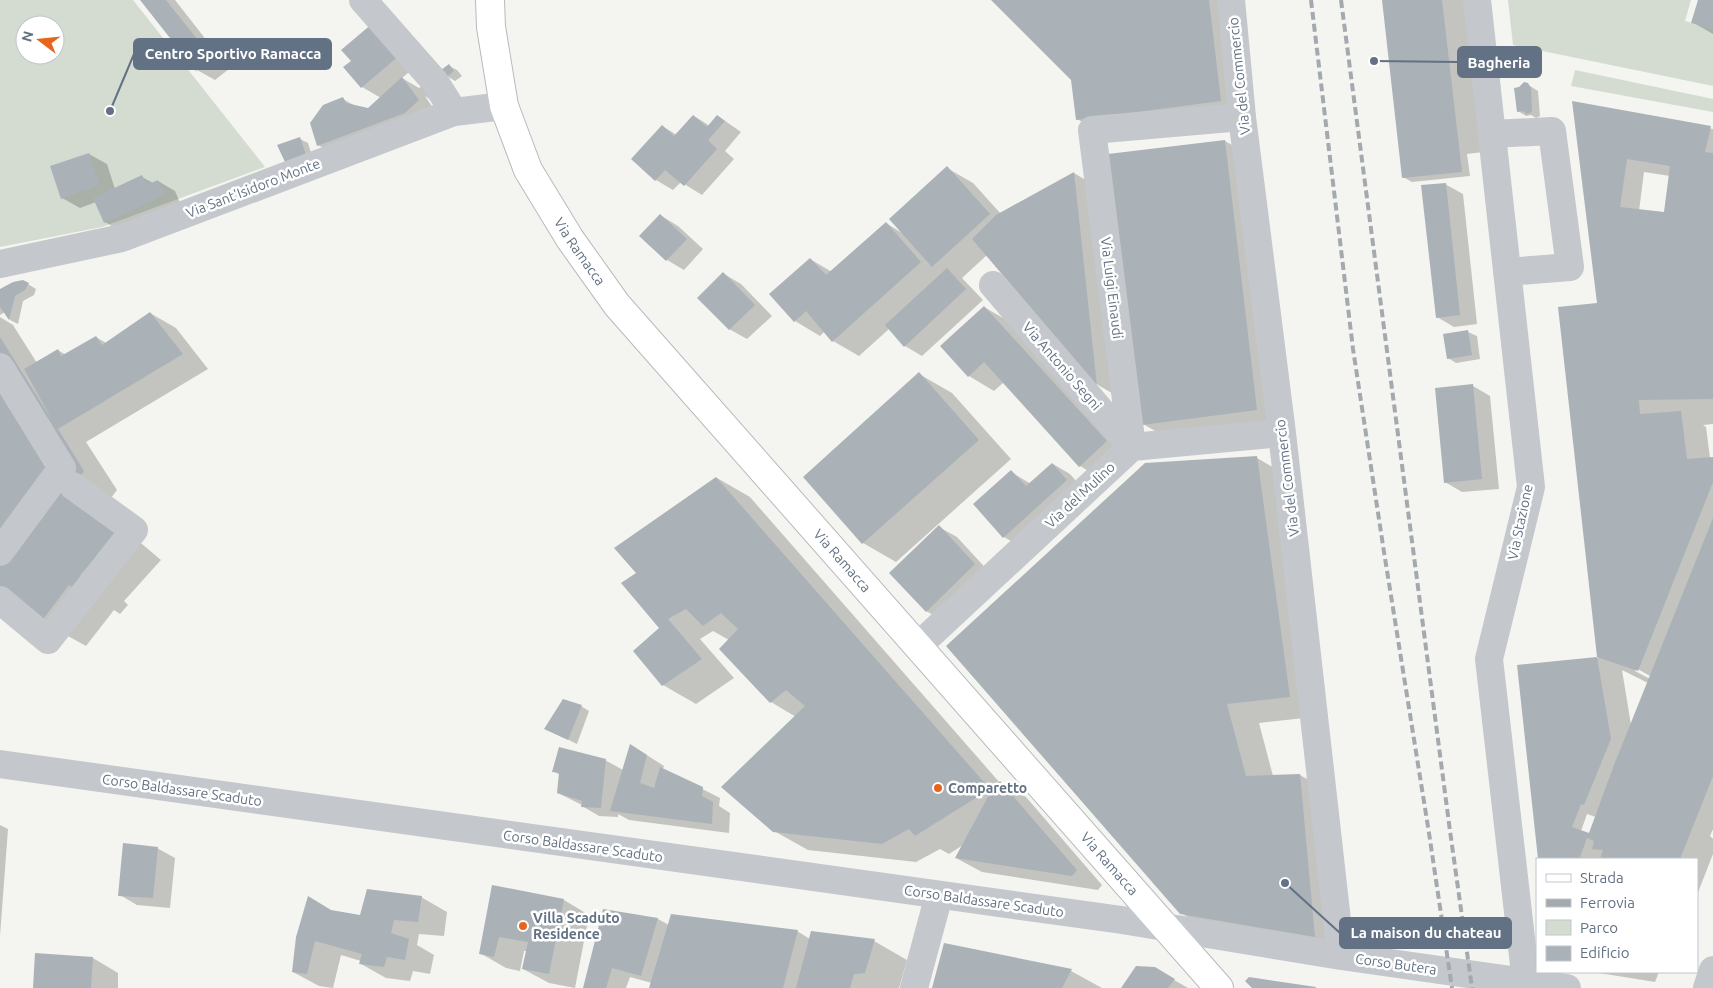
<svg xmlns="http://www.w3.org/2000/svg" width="1713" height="988" font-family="Ubuntu,sans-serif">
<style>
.green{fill:#d4dcd1;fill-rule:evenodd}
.shadow{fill:#0003;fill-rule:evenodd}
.building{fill:#aab1b7;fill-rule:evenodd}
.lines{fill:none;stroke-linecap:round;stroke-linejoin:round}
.major-casing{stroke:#b7babe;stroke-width:30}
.minor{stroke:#c4c7cb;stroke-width:28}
.major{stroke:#fff;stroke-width:28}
.rail{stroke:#a4a9af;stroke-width:4;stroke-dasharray:8 4;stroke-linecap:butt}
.poi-dot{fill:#e8641d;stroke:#fff;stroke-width:2}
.labels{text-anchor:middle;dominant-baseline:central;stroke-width:5;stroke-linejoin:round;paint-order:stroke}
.street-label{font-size:14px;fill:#627183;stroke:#fff}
.poi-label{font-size:14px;font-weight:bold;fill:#627183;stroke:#fff;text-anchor:start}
.leader{fill:none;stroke:#627183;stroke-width:2}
.callout-dot{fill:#627183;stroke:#fff;stroke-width:2}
.callout{fill:#627183;stroke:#627183;stroke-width:2}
.callout-label{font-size:15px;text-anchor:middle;font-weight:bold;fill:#fff}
</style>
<rect width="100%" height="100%" fill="#f4f5f0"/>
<path class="green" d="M0,0H133L265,167L102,227L0,247ZM25,25H55V55H25Z
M1508,0H1691L1685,21L1713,29V86L1513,45Z
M1575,70L1713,99V112L1571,86Z"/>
<path class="shadow" d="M142,0H175L229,69L215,80L197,70Z
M993,0H1239L1254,120L1110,138L1077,119L1072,79Z
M1383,0H1466L1483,152L1467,154L1470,176L1412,182L1403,177Z
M1699,0H1713V34L1692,22Z
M373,25L416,66L402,78L419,88L424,84L431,100L425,96L435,111L336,155L318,145L343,99L357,107L368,109L381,98L362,87L352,61Z
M449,66L457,70L462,76L455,81L447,76Z
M1530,86L1538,91L1540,116L1536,118L1531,115L1526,116L1518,111Z
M1574,103L1713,129V424L1703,425L1706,427L1710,458H1713V829L1710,836L1713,839V854L1697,895V859H1539L1518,666L1598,658L1560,308L1601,304ZM1644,172L1670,176L1665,214L1639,211ZM1636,668L1650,676V679L1635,671ZM1622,670L1648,683L1631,725ZM1587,814L1596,817L1589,834L1581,831Z
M694,116L710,126L718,116L741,132L725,151L734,159L702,195L681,182L673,190L656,180L662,126L677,135Z
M300,139L308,143L313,159L294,166Z
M1225,141L1258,160L1289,428L1176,443L1143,424Z
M89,154L107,164L115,189L142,177L153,183L158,181L175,191L181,205L122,232L105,222L96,202L80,208L62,198Z
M947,168L973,183L1001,214L1074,173L1099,188L1122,399L1098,385L987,255L962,278L983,300L922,356L905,346L889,329L859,356L833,341L825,331L820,336L795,321L810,259L832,272L886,223L902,233Z
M1445,184L1463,194L1477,324L1454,327L1437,317Z
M660,215L678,226L703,249L684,270L667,260Z
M724,274L741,284L772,316L747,339L729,329Z
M23,281L36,289L34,295L23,301L18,324L10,320L5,312L0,315V291Z
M984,307L1010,322L1132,457L1106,481L1080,466L1004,382L994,391L969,376Z
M150,313L176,328L208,369L86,442L117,490L101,511L123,528L161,560L124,601L128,605L120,614L114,610L86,646L41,621L0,585V317L13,325L37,363L58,350L66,355L96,337L106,343Z
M1468,332L1477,336L1480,359L1456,363L1448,358Z
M919,374L952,393L1011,459L896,562L863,543L805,477Z
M1473,386L1490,396L1499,489L1462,492L1445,482Z
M1257,458L1290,477L1322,716L1259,723L1273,776L1300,775L1333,794L1348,955L1214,933L1181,913Z
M1053,464L1070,474L1084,490L1021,547L1004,537L1011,472L1031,484Z
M717,478L750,497L1000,783L1026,797L1102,885L1098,890L982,872L956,858L963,845L949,854L940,849L916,862L808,850L774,831L796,717L771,702L729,640L713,631L700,639L734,678L696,704L663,685L660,628L638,573Z
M939,527L957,537L992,575L944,621L926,611Z
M581,706L589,711L577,744L554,733Z
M631,745L664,766L663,769L720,798L719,806L730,813L729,833L629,820L618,814V817L599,816L582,806V805L558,793L560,775L554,771L605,760L623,770Z
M0,825L8,829L0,936Z
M157,848L175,858L170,908L137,905L120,895Z
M493,886L564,900L589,915L575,988L549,983L523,969L527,951H524L520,971L506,968L480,953Z
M421,897L447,912L444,936L419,934L417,945L434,955L430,974L413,971L410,981L386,978L361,964V961L341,955L333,988L319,986L293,972L334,912L361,916Z
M604,910L658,919L669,925L797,931L810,939L874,941L907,960L899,988H650L652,983L630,977L626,988H584Z
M945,944L1071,971L1102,988H933Z
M93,958L118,973V988H34Z
M1155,969L1188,988H1123Z
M1593,972H1659L1655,982Z"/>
<path class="building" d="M140,0H166L212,58L196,71Z
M991,0H1209L1221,101L1076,120L1071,80Z
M1382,0H1442L1462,172L1402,178Z
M1698,0H1713V29L1691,23Z
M373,23L400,55L361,88L343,67L351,61L341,50Z
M449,64L454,71L446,77L441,70Z
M402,77L419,100L405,113L317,146L310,123L323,105L343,97L346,103L368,108Z
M1524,82L1528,83L1531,88L1532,112L1527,114L1523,111L1517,112L1514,88L1519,87Z
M1572,101L1711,126L1705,152L1713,153V399L1639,400L1640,414L1681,411L1687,459L1713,457V482L1638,671L1597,657L1611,739L1584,805L1581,804L1572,827L1589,833L1614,765L1713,518V776L1680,859H1600L1603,850L1592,849L1594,841L1587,838L1580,857L1585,859H1538L1517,665L1597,657L1558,307L1597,303ZM1627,159L1670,166L1664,212L1620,207Z
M693,115L707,127L717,115L725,121L708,140L717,149L684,186L665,170L655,181L631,159L662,125L674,136Z
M300,137L306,155L285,162L277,145Z
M1225,140L1257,410L1142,425L1108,154Z
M89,153L100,185L61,199L50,166Z
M947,166L990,214L932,267L889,219Z
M1074,172L1097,386L972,239L996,215Z
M142,175L147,185L158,180L165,195L104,223L93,198Z
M1446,183L1460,315L1436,318L1421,185Z
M660,214L687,239L666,261L639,236Z
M886,222L921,262L832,342L806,311L794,322L769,294L810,258L826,275Z
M947,268L966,289L904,347L885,325Z
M723,272L755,305L729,330L697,298Z
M23,280L29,283L25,290L15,296L9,320L0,307V289L13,282Z
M984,306L1107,441L1079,467L984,362L968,377L940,346Z
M150,312L183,354L58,429L84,471L68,492L118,534L80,575L84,579L75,590L69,585L41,622L0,586V337L52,420L24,369L58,349L61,356L96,336L102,345Z
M1468,330L1472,355L1447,359L1443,334Z
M919,372L979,440L862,544L803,477Z
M1473,384L1482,479L1444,483L1435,388Z
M1257,456L1290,697L1227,704L1246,776L1300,774L1315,937L1180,914L946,646L1145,463Z
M1052,463L1067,480L1003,538L973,504L1011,470L1026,486Z
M716,477L990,789L915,836L909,829L882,844L773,832L721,787L805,706L786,690L770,703L719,649L738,629L721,613L703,626L686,609L668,619L702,659L662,686L633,651L659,628L621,583L636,573L614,548Z
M939,525L975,564L926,612L889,573Z
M563,699L582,705L568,740L544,729Z
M630,744L647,755L640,783L654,788L660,767L703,787L702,796L713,802L712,824L610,811Z
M559,747L606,759L601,808L581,807L582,801L557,793L559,773L552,772Z
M1000,781L1077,870L1072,876L955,858L990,793Z
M123,843L158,847L153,898L118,896Z
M492,885L564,899L549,974L522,969L528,942L499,937L494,957L479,954Z
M367,889L422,896L418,922L394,920L391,933L409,939L405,960L387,957L384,967L359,964L362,954L315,941L307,974L292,972L296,937L308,896L331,910L360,915Z
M603,909L658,918L641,976L612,968L606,988H583Z
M671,914L798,930L783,988H649Z
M811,931L875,939L865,973L854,974L850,988H796Z
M944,943L1072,969L1062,988H932Z
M35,953L93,957L91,988H33Z
M1136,966L1155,967L1175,979L1168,988H1121Z
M1249,977L1316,987V988H1252L1245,981Z"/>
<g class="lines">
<g class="major-casing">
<g id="major">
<path id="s1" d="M490,0L491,27L504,106L528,170L570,239L617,305L1219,988"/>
</g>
</g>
<path class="minor" d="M363,0L435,82L454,112
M1231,0L1242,117L1282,433L1341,956
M1477,0L1531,487L1489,659L1526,982
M1492,134L1552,131L1570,267L1507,272
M0,264L122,238L454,112L504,106
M993,285L1132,447
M0,367L62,468L0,552
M1132,447L1092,130L1242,117
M0,600L48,640L134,530L73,486
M919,645L1132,447L1282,433
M0,764L1122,920L1341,956L1567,988
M914,988L939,895
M1707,988L1713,970"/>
<use href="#major" class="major"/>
<path class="rail" d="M1311,0L1353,349L1384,552L1429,833L1452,988
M1341,0L1450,831L1472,988"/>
</g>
<g class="poi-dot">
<circle cx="938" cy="788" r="5"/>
<circle cx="523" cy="926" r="5"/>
</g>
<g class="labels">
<g class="street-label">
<text transform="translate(1239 76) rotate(-96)">Via del Commercio</text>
<text transform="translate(253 188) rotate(-21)">Via Sant'Isidoro Monte</text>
<text stroke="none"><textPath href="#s1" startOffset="272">Via Ramacca</textPath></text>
<text transform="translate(1112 288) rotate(83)">Via Luigi Einaudi</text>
<text transform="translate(1062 366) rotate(49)">Via Antonio Segni</text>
<text transform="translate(1287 478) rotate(-97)">Via del Commercio</text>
<text transform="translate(1080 495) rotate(-43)">Via del Mulino</text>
<text transform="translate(1520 522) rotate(-78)">Via Stazione</text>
<text stroke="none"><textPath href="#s1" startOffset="678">Via Ramacca</textPath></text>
<text transform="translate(182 790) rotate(8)">Corso Baldassare Scaduto</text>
<text transform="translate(583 846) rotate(8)">Corso Baldassare Scaduto</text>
<text stroke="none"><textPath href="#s1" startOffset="1082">Via Ramacca</textPath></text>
<text transform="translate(984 901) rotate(8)">Corso Baldassare Scaduto</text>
<text transform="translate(1396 964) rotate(8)">Corso Butera</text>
</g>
<g class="poi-label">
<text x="948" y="788">Comparetto</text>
<text x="533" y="918">Villa Scaduto<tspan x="533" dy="16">Residence</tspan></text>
</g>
</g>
<path class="leader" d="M110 111L134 54M1374 61L1458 62M1285 883L1340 933"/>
<g class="callout-dot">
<circle cx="110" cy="111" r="5"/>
<circle cx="1374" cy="61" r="5"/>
<circle cx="1285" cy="883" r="5"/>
</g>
<g class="callout">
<rect x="134" y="39" width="197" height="30" rx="5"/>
<rect x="1458" y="47" width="83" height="30" rx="5"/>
<rect x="1340" y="918" width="171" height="30" rx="5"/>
</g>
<g class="callout-label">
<text x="233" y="59">Centro Sportivo Ramacca</text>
<text x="1499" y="68">Bagheria</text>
<text x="1426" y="938">La maison du chateau</text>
</g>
<rect x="1536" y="858" width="162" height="115" fill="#ffffff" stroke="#c0c6cd"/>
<rect x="1546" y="874" width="25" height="8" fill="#ffffff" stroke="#c0c6cd"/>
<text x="1580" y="883" font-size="15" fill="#627183">Strada</text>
<rect x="1546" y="899" width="25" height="8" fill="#a4a9af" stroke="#c0c6cd"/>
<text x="1580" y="908" font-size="15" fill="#627183">Ferrovia</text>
<rect x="1546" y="920" width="25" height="15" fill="#d4dcd1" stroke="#c0c6cd"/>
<text x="1580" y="933" font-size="15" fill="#627183">Parco</text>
<rect x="1546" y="946" width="25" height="15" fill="#aab1b7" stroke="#c0c6cd"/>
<text x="1580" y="958" font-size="15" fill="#627183">Edificio</text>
<g transform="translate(40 40) rotate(286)"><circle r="24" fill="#ffffff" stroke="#c0c6cd"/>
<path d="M0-4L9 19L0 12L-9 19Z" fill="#e8641d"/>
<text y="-8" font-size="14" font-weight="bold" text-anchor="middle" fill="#627183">N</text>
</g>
</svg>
